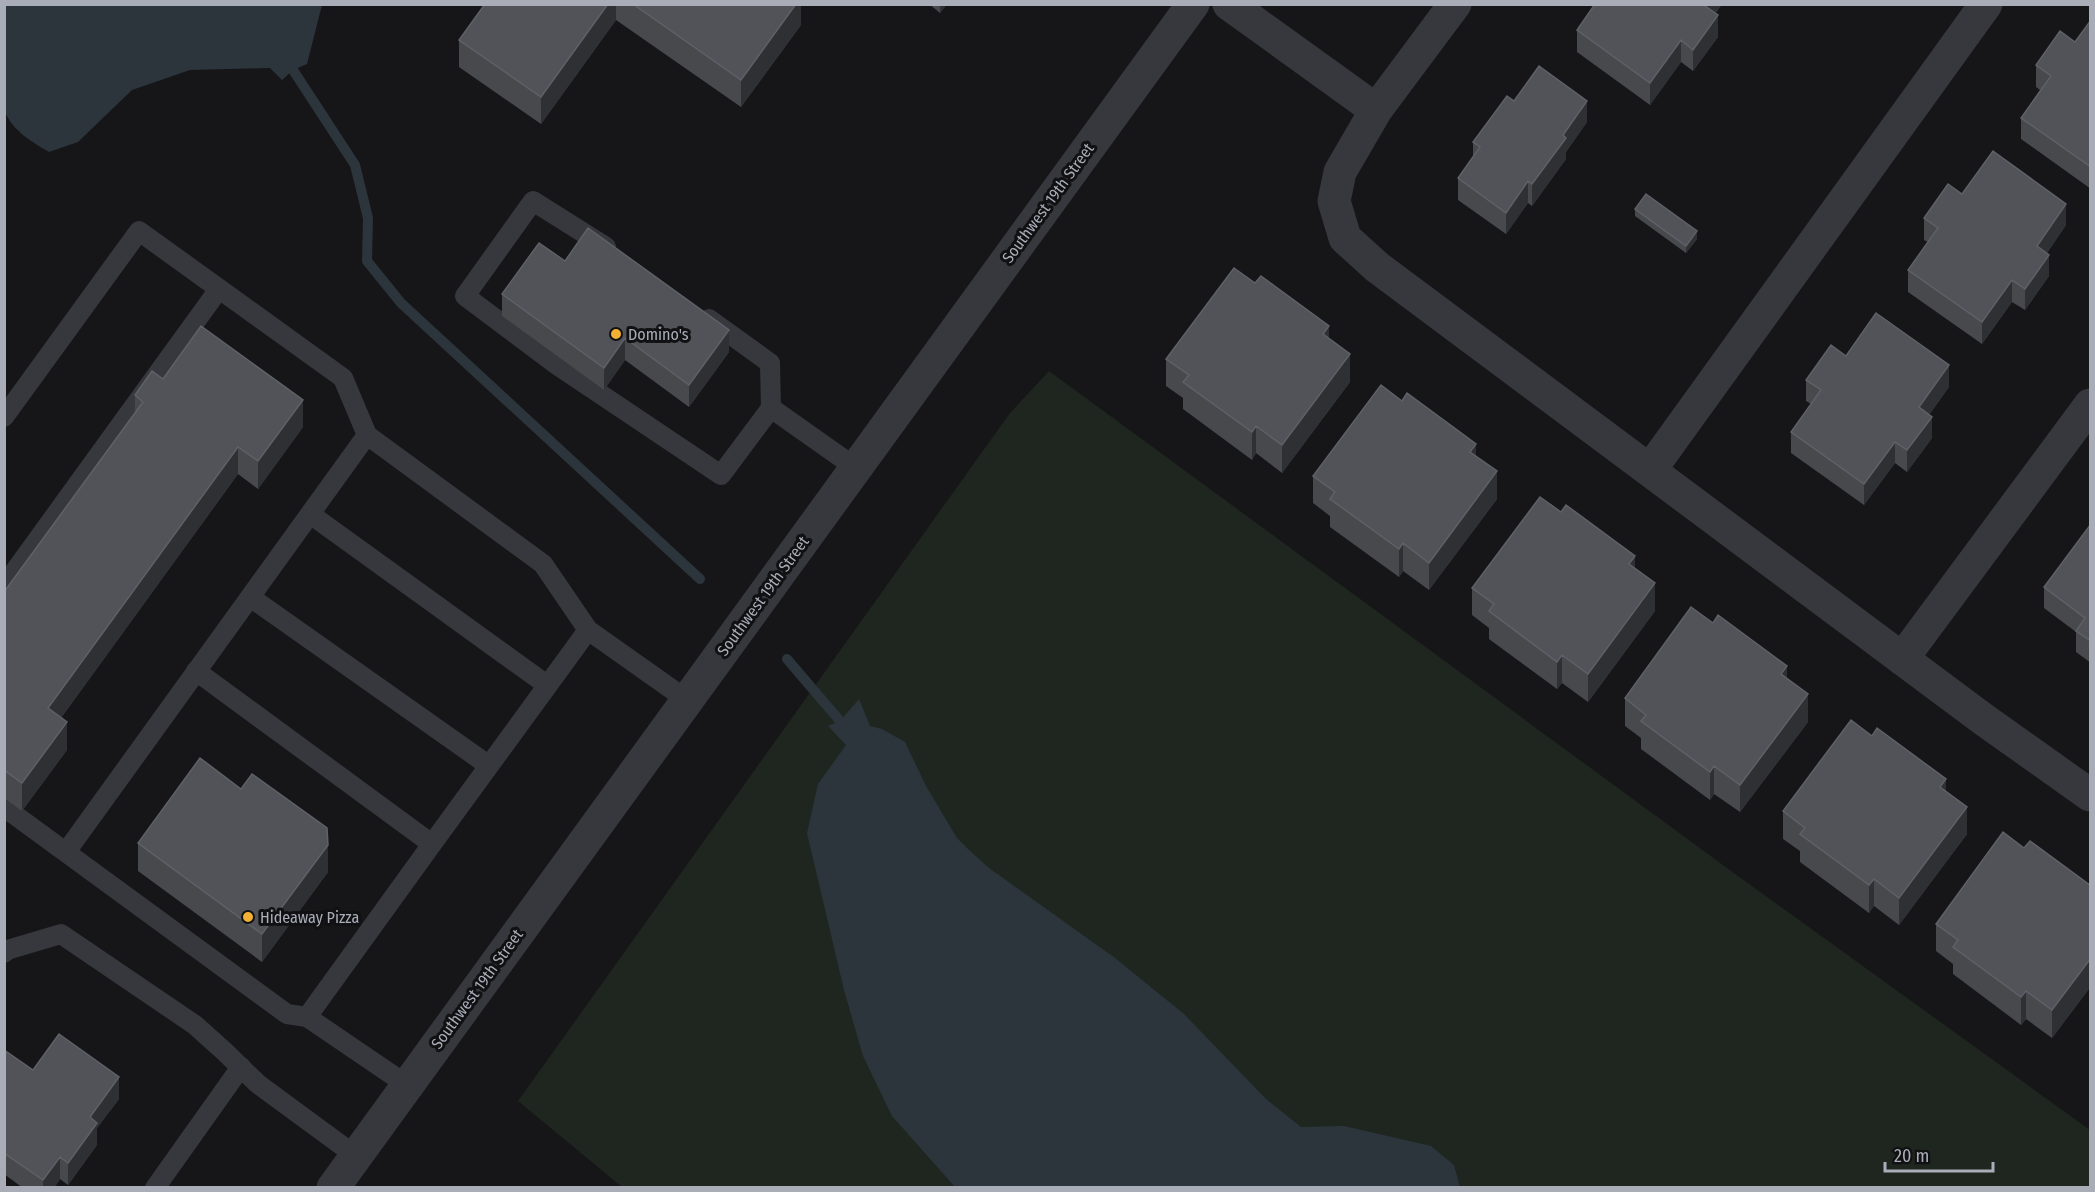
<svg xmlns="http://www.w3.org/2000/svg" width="2095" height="1192" font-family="'Fira Sans Condensed',sans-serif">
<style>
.green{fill:#1e261f}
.water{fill:#2c353c}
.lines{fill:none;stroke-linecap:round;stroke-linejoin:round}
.stream{stroke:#2c353c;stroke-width:10}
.service{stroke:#37383d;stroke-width:20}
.minor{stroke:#37383d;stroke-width:33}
.tertiary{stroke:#37383d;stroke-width:33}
.wall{fill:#47494d}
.shaded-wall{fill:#2f3033}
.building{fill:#525359;stroke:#5f6168;stroke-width:1.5}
.poi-dot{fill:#f2b134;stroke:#111113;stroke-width:2}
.labels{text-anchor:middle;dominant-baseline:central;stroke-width:6;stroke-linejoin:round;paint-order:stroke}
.street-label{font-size:16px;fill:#a8adb8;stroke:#111113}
.poi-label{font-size:16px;fill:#a8adb8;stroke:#111113;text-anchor:start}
</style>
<rect width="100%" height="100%" fill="#161618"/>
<path class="green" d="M1049,371L1738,876L2090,1130V1187H622L518,1101L1010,413Z"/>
<path class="water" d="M4,5L5,4L322,5L307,64L293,70L282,80L270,68L190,70L132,90L78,142L49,152C32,142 13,131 5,112Z
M859,699L870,726L882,729L905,742L926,786L957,838L969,850L989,868L1115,958L1184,1014L1266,1099L1301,1127L1344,1126L1431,1146L1454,1165L1460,1187H955L892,1116L863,1056L844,990L807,833L818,784L846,745L828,726L840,721Z"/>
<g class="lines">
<path class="stream" d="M284,62L293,70L355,165L368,218L367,261L401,303L700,579
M787,659L840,721"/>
<path class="service" d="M606,247L533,201L465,296L557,365L721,475L771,408L856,468
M709,319L770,363L771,408
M4,417L139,231L343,378L367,435L543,564L588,630
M310,514L547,685
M4,586L219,289
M250,597L488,765
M196,671L432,844
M4,807L287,1014L307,1017L407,1085
M66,852L367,435
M4,953L7,950L61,934L195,1025L225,1052L258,1084L356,1156
M307,1017L432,844L588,630L687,700
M155,1188L241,1067"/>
<path class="minor" d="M1229,4L1376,110
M1455,4L1376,110L1340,172L1334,201L1345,238L1377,267L1983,719L2090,795
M1650,470L1986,4
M1902,659L2090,405"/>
<path class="tertiary" d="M333,1188L1193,4"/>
</g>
<path class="wall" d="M485,4H801V25L741,107L616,20L541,124L459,67V40Z
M929,4H947L940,13Z
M1595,4H1722L1715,14L1718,37L1693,71L1681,62L1650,105L1577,52V30Z
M2091,20V189L2021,139V118L2040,90L2036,87V65L2075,42Z
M1514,101L1587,122L1566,152V159L1532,206L1528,203L1506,234L1458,200V178L1473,157V142Z
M1962,194L2066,225L2047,253L2049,276L2025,310L2012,302L1982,344L1908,292V270L1928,242L1924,240V218Z
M1635,209L1697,239L1686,253L1635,216Z
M565,261L729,352L689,407L625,360L604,390L502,316V294Z
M1329,339L1350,382L1282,473L1256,453L1252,460L1183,409V398L1166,386V359Z
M1846,356L1949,387L1929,415L1932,438L1907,472L1895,463L1864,505L1791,453V432L1811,404L1806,401V380Z
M163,379L303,427L258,489L238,474L61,718L67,750L22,811L4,798V592L135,414V395Z
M1476,456L1497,499L1429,590L1403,571L1399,577L1330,527V516L1313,503V476Z
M2091,524V663L2076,652V632L2044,608V587Z
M1635,568L1655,611L1588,702L1562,683L1557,689L1489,639V628L1472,615V588Z
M1787,679L1808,722L1740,812L1714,794L1710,800L1641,749V738L1625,726V698Z
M241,789L328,872L262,962L138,871V843Z
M1946,792L1967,834L1899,925L1874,906L1869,913L1800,862V851L1783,839V811Z
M2024,848L2091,886V986L2052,1038L2026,1019L2021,1025L1953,974V964L1936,951V924Z
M4,1050L33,1070L119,1099L97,1128V1145L68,1185L60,1179L54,1188H23L4,1174Z"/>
<path class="shaded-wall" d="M608,4H616V20L541,124V97Z
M796,4H801V25L741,107V80Z
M940,4H947L940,13Z
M1707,4H1722L1705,28V6Z
M1718,15V37L1693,71V50Z
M1681,40V62L1650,105V83Z
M1587,101V122L1566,152V159L1532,206V184L1563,135Z
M1528,181V203L1506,234V213Z
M2066,204V225L2037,267V246Z
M1697,231V239L1686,253V246Z
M2049,255V276L2025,310V289Z
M2012,280V302L1982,344V322Z
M1329,326V354L1323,334Z
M729,330V352L689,407V385Z
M625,338V360L604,390V368Z
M1350,354V382L1282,473V445Z
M1949,365V387L1919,429V407Z
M303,400V427L258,489V461Z
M1932,417V438L1907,472V450Z
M1256,426V453L1252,460V432Z
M1895,442V463L1864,505V484Z
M1476,444V471L1470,452Z
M238,447V474L48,736V708Z
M1497,471V499L1429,590V563Z
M1403,543V571L1399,577V549Z
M1635,556V583L1629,564Z
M1655,583V611L1588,702V674Z
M1562,655V683L1557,689V662Z
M1787,666V694L1781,674Z
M1808,694V722L1740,812V785Z
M67,722V750L22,811V783Z
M1714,766V794L1710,800V772Z
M1946,779V806L1940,787Z
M1967,807V834L1899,925V898Z
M328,845V872L262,962V934Z
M1874,879V906L1869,913V885Z
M2091,958V986L2052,1038V1010Z
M2026,991V1019L2021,1025V997Z
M119,1077V1099L97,1128V1145L68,1185V1163L90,1117Z
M60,1157V1179L54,1188H43V1180Z"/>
<path class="building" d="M485,4H608L541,97L459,40Z
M633,4H796L741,80Z
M1595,4H1707L1705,6L1718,15L1693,50L1681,40L1650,83L1577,30Z
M2091,20V167L2021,118L2051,76L2036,65L2060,31L2075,42Z
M1539,66L1587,101L1563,135L1566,138L1532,184L1528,181L1506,213L1458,178L1480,147L1473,142L1507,96L1514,101Z
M1993,151L2066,204L2037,246L2049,255L2025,289L2012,280L1982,322L1908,270L1938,228L1924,218L1948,184L1962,194Z
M1646,194L1697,231L1686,246L1635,209Z
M588,228L729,330L689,385L625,338L604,368L502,294L539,243L565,261Z
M1234,268L1255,283L1261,276L1329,326L1323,334L1350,354L1282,445L1256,426L1252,432L1183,382L1189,375L1166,359Z
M1876,313L1949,365L1919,407L1932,417L1907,450L1895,442L1864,484L1791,432L1821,390L1806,380L1831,345L1846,356Z
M201,326L303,400L258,461L238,447L48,708L67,722L22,783L4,770V592L143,402L135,395L152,371L163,379Z
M1381,385L1402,401L1407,393L1476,444L1470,452L1497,471L1429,563L1403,543L1399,549L1330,499L1335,492L1313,476Z
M1540,497L1561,512L1566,505L1635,556L1629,564L1655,583L1588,674L1562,655L1557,662L1489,611L1494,604L1472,588Z
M2091,524V641L2076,631L2085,618L2044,587Z
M1691,607L1713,623L1718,615L1787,666L1781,674L1808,694L1740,785L1714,766L1710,772L1641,721L1646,715L1625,698Z
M1851,720L1872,736L1877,728L1946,779L1940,787L1967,807L1899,898L1874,879L1869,885L1800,834L1805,828L1783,811Z
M200,758L241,789L252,774L327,828L328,845L262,934L138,843Z
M2003,832L2024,848L2030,841L2091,886V958L2052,1010L2026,991L2021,997L1953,947L1958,940L1936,924Z
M59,1034L119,1077L90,1117L97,1123L68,1163L60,1157L43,1180L4,1153V1050L33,1070Z"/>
<g class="poi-dot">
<circle cx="616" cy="334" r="6"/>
<circle cx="248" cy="917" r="6"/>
</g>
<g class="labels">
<g class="street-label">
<text transform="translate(1048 203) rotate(-54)">Southwest 19th Street</text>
<text transform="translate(763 596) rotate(-54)">Southwest 19th Street</text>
<text transform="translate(477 989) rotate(-54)">Southwest 19th Street</text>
</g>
<g class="poi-label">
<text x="628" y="334">Domino's</text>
<text x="260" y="917">Hideaway Pizza</text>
</g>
</g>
<rect width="2095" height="1192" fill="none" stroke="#a8adb8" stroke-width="12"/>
<path d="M1885 1162v9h108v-9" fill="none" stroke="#a8adb8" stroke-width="3"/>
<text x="1894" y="1162" font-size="18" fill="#a8adb8" stroke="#111113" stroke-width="4.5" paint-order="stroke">20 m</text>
</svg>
